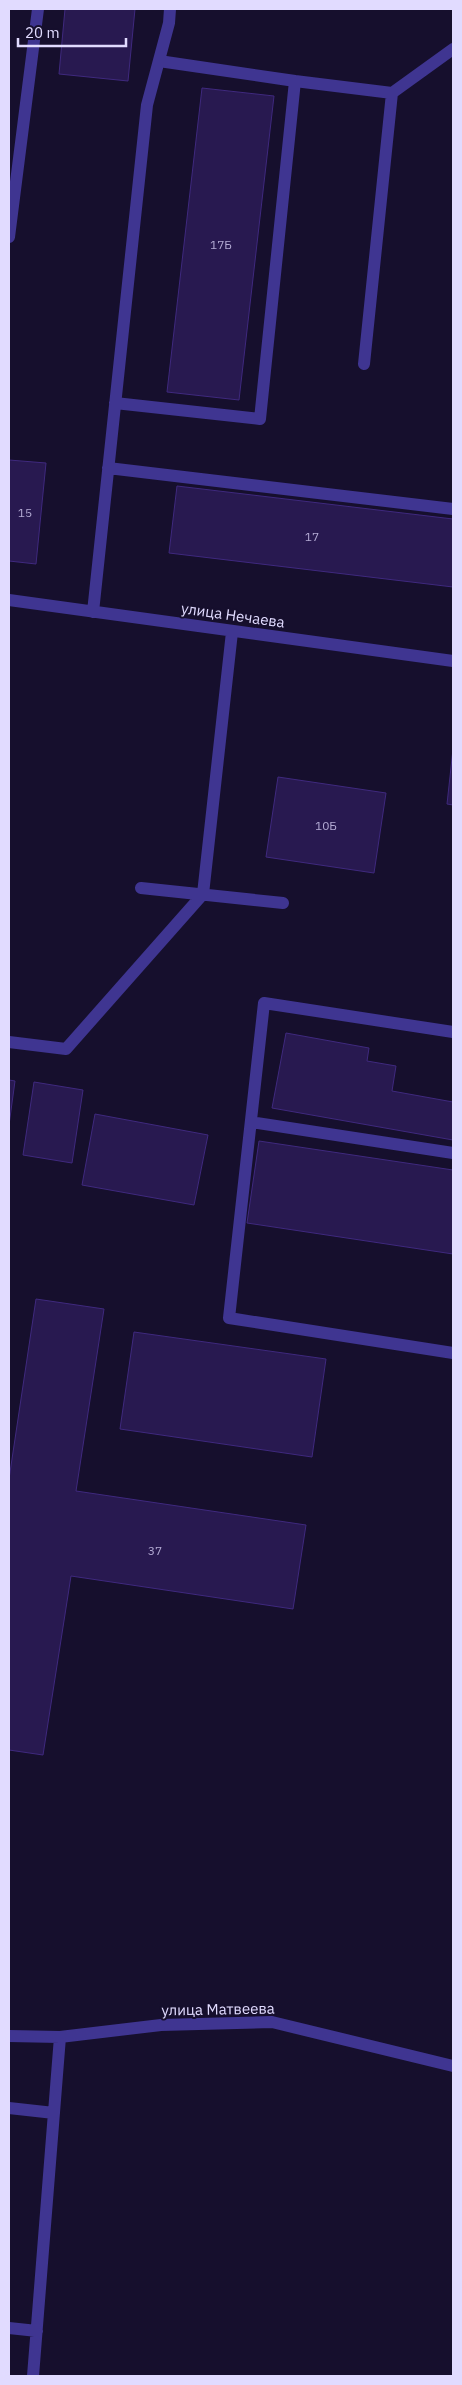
<svg xmlns="http://www.w3.org/2000/svg" width="462" height="2385" font-family="'IBM Plex Sans',sans-serif">
<style>
.building{fill:#281950;stroke:#3f297e}
.lines{fill:none;stroke-linecap:round;stroke-linejoin:round}
.minor{stroke:#3f3591;stroke-width:12}
.labels{text-anchor:middle;dominant-baseline:central;stroke-width:4;stroke-linejoin:round;paint-order:stroke}
.number-label{font-size:12px;fill:#b3aad3}
.street-label{font-size:15px;fill:#e1dbff;stroke:#160f2d}
</style>
<rect width="100%" height="100%" fill="#160f2d"/>
<path class="building" d="M65,9H135L128,81L59,74Z
M202,88L274,96L239,400L167,392Z
M9,460L46,463L36,564L9,561Z
M177,486L453,519V587L169,553Z
M453,749V805L447,804Z
M278,777L386,793L374,873L266,857Z
M286,1033L369,1048L367,1061L396,1066L392,1091L453,1102V1140L272,1108Z
M9,1080L15,1081L9,1125Z
M34,1082L83,1090L72,1163L23,1155Z
M95,1114L208,1135L194,1205L82,1185Z
M259,1141L453,1170V1254L247,1223Z
M36,1299L104,1309L76,1491L306,1525L293,1609L71,1576L43,1755L9,1750V1479Z
M134,1332L326,1359L312,1457L120,1429Z"/>
<g class="lines">
<path class="minor" d="M295,81L392,93L453,49
M9,237L38,9
M364,364L392,93
M115,403L260,419L295,81L159,61
M108,468L453,509
M9,600L453,661
M93,612L147,105L169,23L170,9
M141,888L283,903
M453,1032L264,1003L229,1318L453,1353
M9,1042L66,1049L203,894L232,632
M251,1122L453,1153
M9,2036L60,2037L161,2025L272,2022L453,2066
M9,2108L54,2113
M9,2328L37,2331
M33,2376L60,2037"/>
</g>
<g class="labels">
<g class="number-label">
<text x="221" y="244">17Б</text>
<text x="25" y="512">15</text>
<text x="312" y="536">17</text>
<text x="326" y="825">10Б</text>
<text x="155" y="1550">37</text>
</g>
<g class="street-label">
<text transform="translate(233 615) rotate(8)">улица Нечаева</text>
<text transform="translate(218 2009) rotate(-1)">улица Матвеева</text>
</g>
</g>
<rect width="462" height="2385" fill="none" stroke="#e1dbff" stroke-width="20"/>
<path d="M18 38v8h108v-8" fill="none" stroke="#e1dbff" stroke-width="2.5"/>
<text x="25" y="38" font-size="15" fill="#e1dbff" stroke="#160f2d" stroke-width="4" paint-order="stroke">20 m</text>
</svg>
